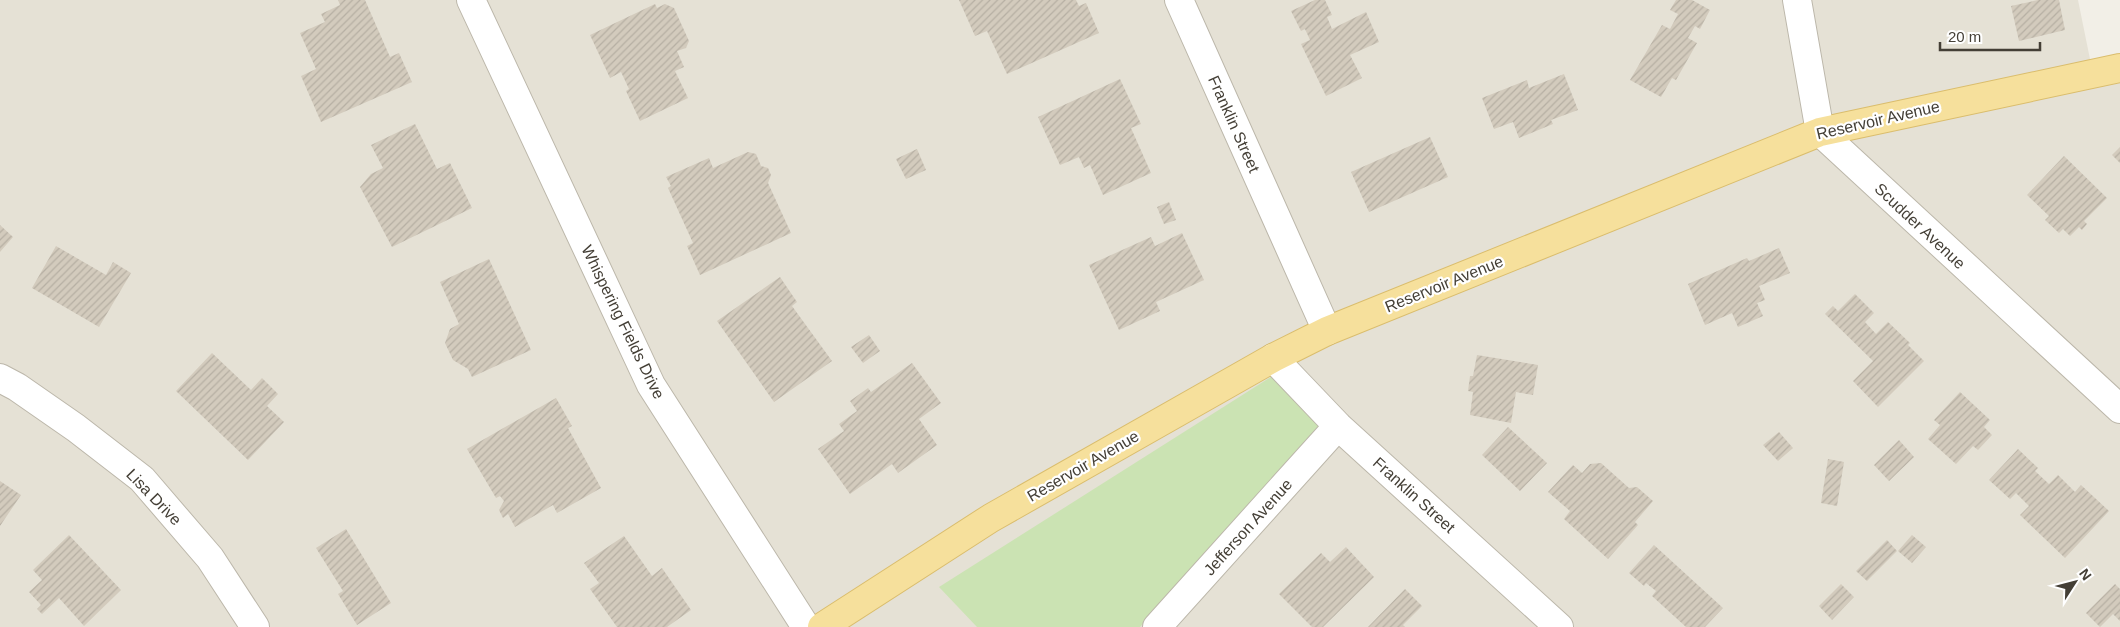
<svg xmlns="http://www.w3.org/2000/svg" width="2120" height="627" font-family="Helvetica,sans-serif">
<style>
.residential{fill:#e5e1d5}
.green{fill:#cbe3b3}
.building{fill:url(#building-hatch)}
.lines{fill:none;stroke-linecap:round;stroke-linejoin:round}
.minor-casing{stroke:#bcb7aa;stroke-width:30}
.major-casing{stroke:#dabd6d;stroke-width:30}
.minor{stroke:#fff;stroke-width:28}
.major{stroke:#f6e09c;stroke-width:28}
.labels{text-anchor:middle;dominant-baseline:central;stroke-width:4.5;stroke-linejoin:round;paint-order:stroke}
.street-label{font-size:16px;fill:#443f36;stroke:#fff}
</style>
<defs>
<pattern id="building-hatch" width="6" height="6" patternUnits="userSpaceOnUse" patternTransform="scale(1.25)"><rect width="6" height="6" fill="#d3cbbd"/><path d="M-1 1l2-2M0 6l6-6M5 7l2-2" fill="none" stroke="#b6afa3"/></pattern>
</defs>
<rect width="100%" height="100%" fill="#f2efe7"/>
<path class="residential" d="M0,0H2078L2092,69L2120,64V627H0Z"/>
<path class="green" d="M1274,375L1323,423L1140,627H977L939,587Z"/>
<path class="building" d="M338,0H365L390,57L399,53L412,82L321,122L301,76L316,69L300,33L325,22L321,14L340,5Z
M959,0H1076L1079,6L1086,3L1099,33L1007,74L987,31L975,36Z
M1315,0H1325L1332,15L1327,17L1332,29L1366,12L1379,42L1350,55L1362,78L1326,96L1301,44L1310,40L1305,29L1301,31L1291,11Z
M1676,0H1692L1710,10L1700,29L1695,26L1688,38L1697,43L1676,80L1672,78L1661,97L1630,80L1662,25L1670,29L1678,14L1670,10Z
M2038,0H2059L2065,30L2019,41L2011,6Z
M655,4L657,8L665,4L674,8L689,41L686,48L677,51L684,67L675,71L688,98L640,121L626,91L629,89L621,72L610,78L590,35Z
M1564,74L1578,110L1551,120L1553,124L1519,138L1513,122L1494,129L1482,98L1527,80L1529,88Z
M1120,79L1141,124L1131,128L1151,173L1103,195L1090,165L1084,168L1079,157L1060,165L1038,117Z
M415,124L437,169L450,163L472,208L392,247L360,187L371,174L383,168L371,145Z
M1430,137L1448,177L1369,212L1351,172Z
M2120,147V163L2112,155Z
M917,149L926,170L906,179L896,159Z
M748,152L756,154L761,166L768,168L771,175L768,183L791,233L700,275L687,246L693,243L668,188L671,186L666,177L709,158L713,168Z
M2064,156L2107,198L2084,221L2087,224L2082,230L2079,227L2070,236L2063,229L2059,233L2045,220L2049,216L2027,195Z
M1169,202L1176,220L1164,224L1157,207Z
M0,225L13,237L0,252Z
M1182,233L1204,280L1156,302L1160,311L1119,330L1089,265L1151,237L1155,246Z
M56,246L106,275L113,262L131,273L99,327L32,288Z
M1779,248L1790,273L1759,286L1765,300L1757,303L1763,316L1738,327L1732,313L1705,325L1688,284L1747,258L1749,261Z
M489,259L531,350L472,377L468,369L453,360L445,343L450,329L459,324L440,282Z
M780,277L797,302L792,306L832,361L774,402L717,321Z
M1855,294L1874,313L1865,322L1876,334L1888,322L1910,343L1908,345L1924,361L1878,407L1853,381L1873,361L1825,314L1833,306L1838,311Z
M869,335L880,351L863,363L851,347Z
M212,353L251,390L262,378L278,394L267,406L284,422L248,460L176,391Z
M1477,355L1538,365L1533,395L1516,392L1511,423L1470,415L1473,392L1468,391L1470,376H1473Z
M912,363L941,403L919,419L937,445L898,473L892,464L850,494L818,449L844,431L839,424L857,411L850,401L868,388L871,392Z
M1960,392L1990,420L1984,427L1992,435L1978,450L1973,446L1956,464L1928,439L1940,425L1934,420Z
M556,398L572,426L568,428L601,488L557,513L553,505L515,527L508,514L503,518L499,510L504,501L500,496L496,498L467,449Z
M1508,427L1547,463L1520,491L1482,455Z
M1779,432L1793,448L1778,461L1763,445Z
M1899,440L1914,457L1889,481L1874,465Z
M2018,449L2038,468L2035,471L2049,484L2058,475L2075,492L2081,485L2109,511L2065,558L2020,515L2029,506L2016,493L2010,499L1989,480Z
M1828,459L1844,462L1837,506L1821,503Z
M1601,463L1629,488L1637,487L1653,501L1635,522L1638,525L1608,559L1564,519L1570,511L1548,492L1573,465L1582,473L1590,464Z
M0,481L21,495L0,526Z
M346,529L391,603L357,625L338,594L343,591L316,548Z
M69,535L121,590L84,626L59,598L42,614L37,609L41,605L29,592L42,580L33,570Z
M1912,535L1926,547L1912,563L1898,551Z
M624,536L652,576L662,568L691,610L667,627H617L590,589L599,583L584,563Z
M1887,540L1897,551L1867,581L1856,571Z
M1654,545L1723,608L1705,627H1686L1652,596L1656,591L1646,583L1644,586L1629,573Z
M1346,547L1374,577L1323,627H1312L1279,594L1321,553L1330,562Z
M1841,584L1854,597L1832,620L1819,606Z
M2115,584L2120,589V621L2113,614L2100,627L2086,613Z
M1405,589L1422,606L1403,625L1405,627H1368Z"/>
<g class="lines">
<g class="minor-casing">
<path id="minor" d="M471,0L651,385L806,627
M1179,0L1327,331
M1797,0L1820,132L2120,409
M1273,358L1338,426L1559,627
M0,378L17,387L76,428L142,479L210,558L255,627
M1157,627L1338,426"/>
</g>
<g class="major-casing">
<path id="major" d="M822,627L991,518L1273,358L1327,331L1820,132L2120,68"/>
</g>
<use href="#minor" class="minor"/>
<use href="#major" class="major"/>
</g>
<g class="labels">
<g class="street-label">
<text transform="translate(1878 120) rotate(-13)">Reservoir Avenue</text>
<text transform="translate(1234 124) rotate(66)">Franklin Street</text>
<text transform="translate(1920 226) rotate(43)">Scudder Avenue</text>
<text transform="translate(1444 284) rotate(-22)">Reservoir Avenue</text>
<text transform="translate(623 322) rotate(64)">Whispering Fields Drive</text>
<text transform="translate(1083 466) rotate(-30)">Reservoir Avenue</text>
<text transform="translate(1414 495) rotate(42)">Franklin Street</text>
<text transform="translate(154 497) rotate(46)">Lisa Drive</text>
<text transform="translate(1248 527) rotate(-48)">Jefferson Avenue</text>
</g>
</g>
<g transform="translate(2075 582) rotate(54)" stroke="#ffffff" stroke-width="4" paint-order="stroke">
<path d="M0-4L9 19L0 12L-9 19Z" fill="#443f36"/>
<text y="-8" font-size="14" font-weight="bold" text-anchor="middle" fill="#443f36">N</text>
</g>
<path d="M1940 42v8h100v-8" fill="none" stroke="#443f36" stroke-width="2.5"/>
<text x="1948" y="42" font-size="15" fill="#443f36" stroke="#ffffff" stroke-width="4" paint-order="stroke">20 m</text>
</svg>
